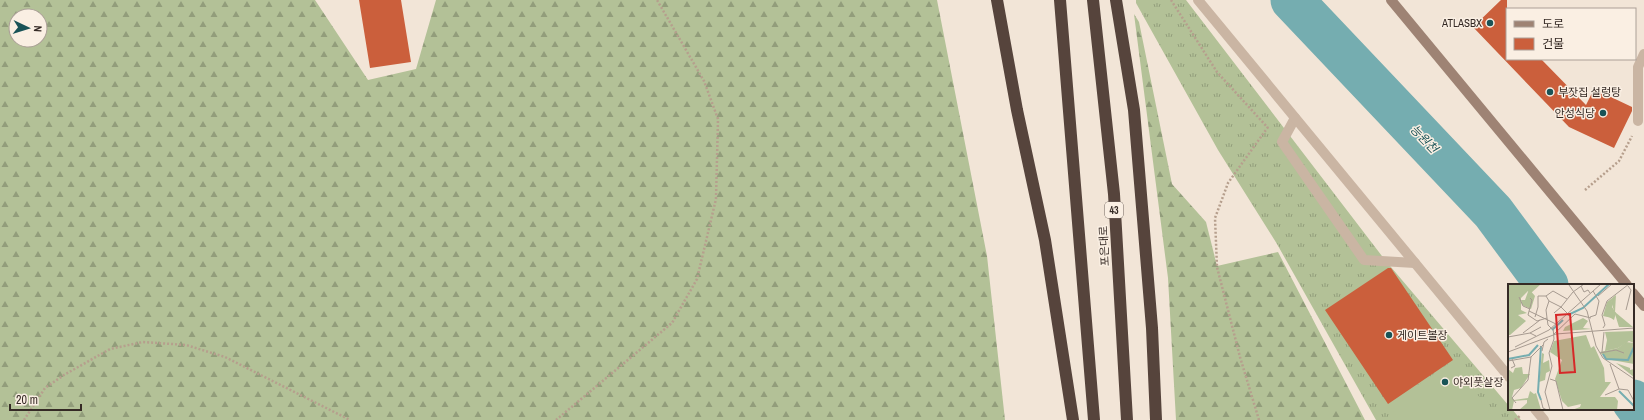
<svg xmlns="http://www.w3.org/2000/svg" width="1644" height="420" font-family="'Archivo Narrow','Noto Sans KR',sans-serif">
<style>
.grass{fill:url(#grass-tufts)}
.forest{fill:url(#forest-firs);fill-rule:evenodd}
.pitch{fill:#b3c197}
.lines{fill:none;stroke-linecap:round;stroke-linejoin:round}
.river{stroke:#75adb0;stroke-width:43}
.building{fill:#cb5f3c}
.path{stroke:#b69f8d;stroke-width:2.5;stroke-dasharray:2 2;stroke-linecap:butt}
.lane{stroke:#cab5a3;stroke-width:10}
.street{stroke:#cab5a3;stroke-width:10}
.secondary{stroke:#9e8374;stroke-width:10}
.highway{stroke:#56443c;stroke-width:12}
.poi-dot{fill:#195357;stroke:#faefe3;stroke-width:1.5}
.labels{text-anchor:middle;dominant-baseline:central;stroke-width:3;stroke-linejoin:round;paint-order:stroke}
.shield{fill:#faefe3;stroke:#70655e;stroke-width:1}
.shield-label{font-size:10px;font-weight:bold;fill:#352a25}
.poi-label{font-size:11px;fill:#352a25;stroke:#faefe3;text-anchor:start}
.street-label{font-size:11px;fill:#352a25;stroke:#faefe3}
.water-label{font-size:12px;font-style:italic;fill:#195357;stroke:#faefe3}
.inset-river{fill:none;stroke:#75adb0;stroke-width:2}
.inset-road{fill:none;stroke:#a69a90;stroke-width:1}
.view{fill:#d62828;fill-opacity:0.15;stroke:#d62828;stroke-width:2}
.inset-edge{fill:none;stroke:#352a25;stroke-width:2}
</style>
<defs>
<pattern id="grass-tufts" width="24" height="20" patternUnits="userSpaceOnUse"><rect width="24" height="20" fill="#b3c197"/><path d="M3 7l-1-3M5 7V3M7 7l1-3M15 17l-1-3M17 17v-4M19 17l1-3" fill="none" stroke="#929d7b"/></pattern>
<pattern id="forest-firs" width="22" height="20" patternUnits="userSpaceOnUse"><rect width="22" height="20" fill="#b3c197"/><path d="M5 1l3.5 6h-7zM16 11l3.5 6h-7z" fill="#929d7b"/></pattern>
</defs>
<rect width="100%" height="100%" fill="#f2e5d7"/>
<path class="grass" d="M1136,0H1186L1385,260L1509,406V409H1512L1521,420H1376L1277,244L1218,150L1136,3Z"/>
<path class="forest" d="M0,0H315L368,80L416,69L436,0H937L987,256L1005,420H0ZM16,16H40V40H16Z
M1134,14L1139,22L1172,184L1206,222L1217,266L1278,252L1365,420H1176L1168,278Z"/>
<path class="pitch" d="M1454,360L1495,420H1399L1389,405Z"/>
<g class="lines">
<path class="river" d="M1292,0L1493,212L1547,285
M1633,401L1641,412L1644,419"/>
</g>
<path class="building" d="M359,0H401L411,62L370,68Z
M1501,0H1507V59H1541L1586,105L1594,89L1632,107V111L1614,148L1569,127L1473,27Z
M1388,268H1391L1453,360L1388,404L1325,310Z"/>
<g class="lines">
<path class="path" d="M1171,0L1217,72L1268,128
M1585,190L1619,161L1632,136
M24,420L45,388L64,375L110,349L143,342L186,345L225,357L350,420
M556,420L672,323L697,279L716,199L718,119L704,81L657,0
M1259,420L1240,357L1217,267L1215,218L1228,183L1268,127
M1515,420L1521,415"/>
<path class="lane" d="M1295,118L1282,142L1364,260L1415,263
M1638,121V67L1644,54"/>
<path class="street" d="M1198,0L1509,377
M1535,409L1544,420"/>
<path class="secondary" d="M1391,0L1627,285
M1633,293L1644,306"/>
<path class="highway" d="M997,0L1017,110L1045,240L1073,420
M1060,0L1094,420
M1093,0L1114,194L1127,420
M1116,0L1134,110L1152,328L1156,420"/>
</g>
<g class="poi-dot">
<circle cx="1490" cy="23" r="4"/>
<circle cx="1550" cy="92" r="4"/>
<circle cx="1603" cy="113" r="4"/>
<circle cx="1389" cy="335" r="4"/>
<circle cx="1445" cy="382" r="4"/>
</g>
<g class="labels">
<rect class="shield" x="1105" y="202" width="18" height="16" rx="3"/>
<g class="shield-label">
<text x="1114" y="210">43</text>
</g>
<g class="poi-label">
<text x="1482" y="23" text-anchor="end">ATLASBX</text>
<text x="1558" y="92">부잣집 설렁탕</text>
<text x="1595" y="113" text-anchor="end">안성식당</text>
<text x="1397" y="335">게이트볼장</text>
<text x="1453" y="382">야외풋살장</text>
</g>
<g class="street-label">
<text transform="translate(1104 246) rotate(-93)">포은대로</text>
</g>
<g class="water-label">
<text transform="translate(1424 139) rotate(46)">능원천</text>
</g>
</g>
<g transform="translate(1508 284)">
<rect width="126" height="126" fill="#f2e5d7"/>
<path d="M118,58L126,59V80L98,75L92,68L110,64Z" fill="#b3c197"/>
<path d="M0,0H33L23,9L20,7L13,14V26L19,29L10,31L18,37L2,51H0ZM108,11L107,28L125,43H111L103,17L104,34L95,32L99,18ZM75,34L80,37L75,44L84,45L55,47L57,43ZM126,47V59L121,57L110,64L97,67L99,56L97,48ZM78,51L83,64L86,62L96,84L97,98H103L92,113H107L110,117L109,126H64L72,123L73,120L60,123L54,117L47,95L54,76L42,68L46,57ZM34,69L36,70L35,79L41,76L42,87L38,89L37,96L31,98ZM108,79L122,84V86L126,85V93ZM14,83L15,90H22L13,104L6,106L4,113L6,116L20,114L22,107L26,110L28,109L33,126H11L19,119V116L6,117L4,126H0V85L5,89L7,84Z" fill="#b3c197"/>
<path d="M106,12L104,23L108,29L106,36L98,31L102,27L101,22Z" fill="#b3c197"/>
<path d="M21,5L27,12L23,25L14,21L13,16H17Z" fill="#b3c197"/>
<path class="inset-river" d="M60,31L75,24L101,0M44,46L55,36M33,62L30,108L33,116M95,70L98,75L120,76L126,63M0,75L21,71L30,61M111,107L126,122"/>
<path class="inset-road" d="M61,1L79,27L88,62L95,74L126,95M73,2L76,8L80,6L82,9M90,12L104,0M11,13L15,22L22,25M22,14L24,16L20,31L29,37L39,34L38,26L41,17L38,12L45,7L59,15M41,17L53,23L46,29M118,26L123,6L120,2M21,27L48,40M59,29L53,23L65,8L76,0M27,33L30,23V12H38M82,33L88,31L91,17L85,7M39,34L40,41L44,45M95,44L97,41L94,31L99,17L121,0M15,49L32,36M22,49L33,43M46,50L67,30L83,34M0,53L22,49L28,52M7,63L41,46L93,0M34,67L36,58L40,55M0,68L48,50L126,44M94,68L96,48M92,69L108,66L116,69M0,77L23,73L35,61M102,80L111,105L120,106L126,117M3,84L7,82L4,75M42,95L48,97L55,126M97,111L111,105M33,116L35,124L39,126M8,119L4,114L20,96L23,73M42,126L37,108L44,82L41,69L46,55L45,43"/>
<path class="view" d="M62,30L67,88L52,89L48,31Z"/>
<rect width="126" height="126" class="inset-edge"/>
</g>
<rect x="1506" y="8" width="130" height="52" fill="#faefe3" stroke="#aba097"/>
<rect x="1514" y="21" width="20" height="6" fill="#9e8374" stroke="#aba097"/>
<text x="1542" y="28" font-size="12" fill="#352a25">도로</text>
<rect x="1514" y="38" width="20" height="12" fill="#cb5f3c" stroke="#aba097"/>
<text x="1542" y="48" font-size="12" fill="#352a25">건물</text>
<g transform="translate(28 28) rotate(94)"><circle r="19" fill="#faefe3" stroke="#aba097"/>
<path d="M0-3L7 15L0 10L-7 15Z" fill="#195357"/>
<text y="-6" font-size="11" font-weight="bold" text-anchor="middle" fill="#352a25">N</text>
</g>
<path d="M10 404v6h71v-6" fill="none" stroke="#352a25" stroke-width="2"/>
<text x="16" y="404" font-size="12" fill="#352a25" stroke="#faefe3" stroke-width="3" paint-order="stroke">20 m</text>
</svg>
